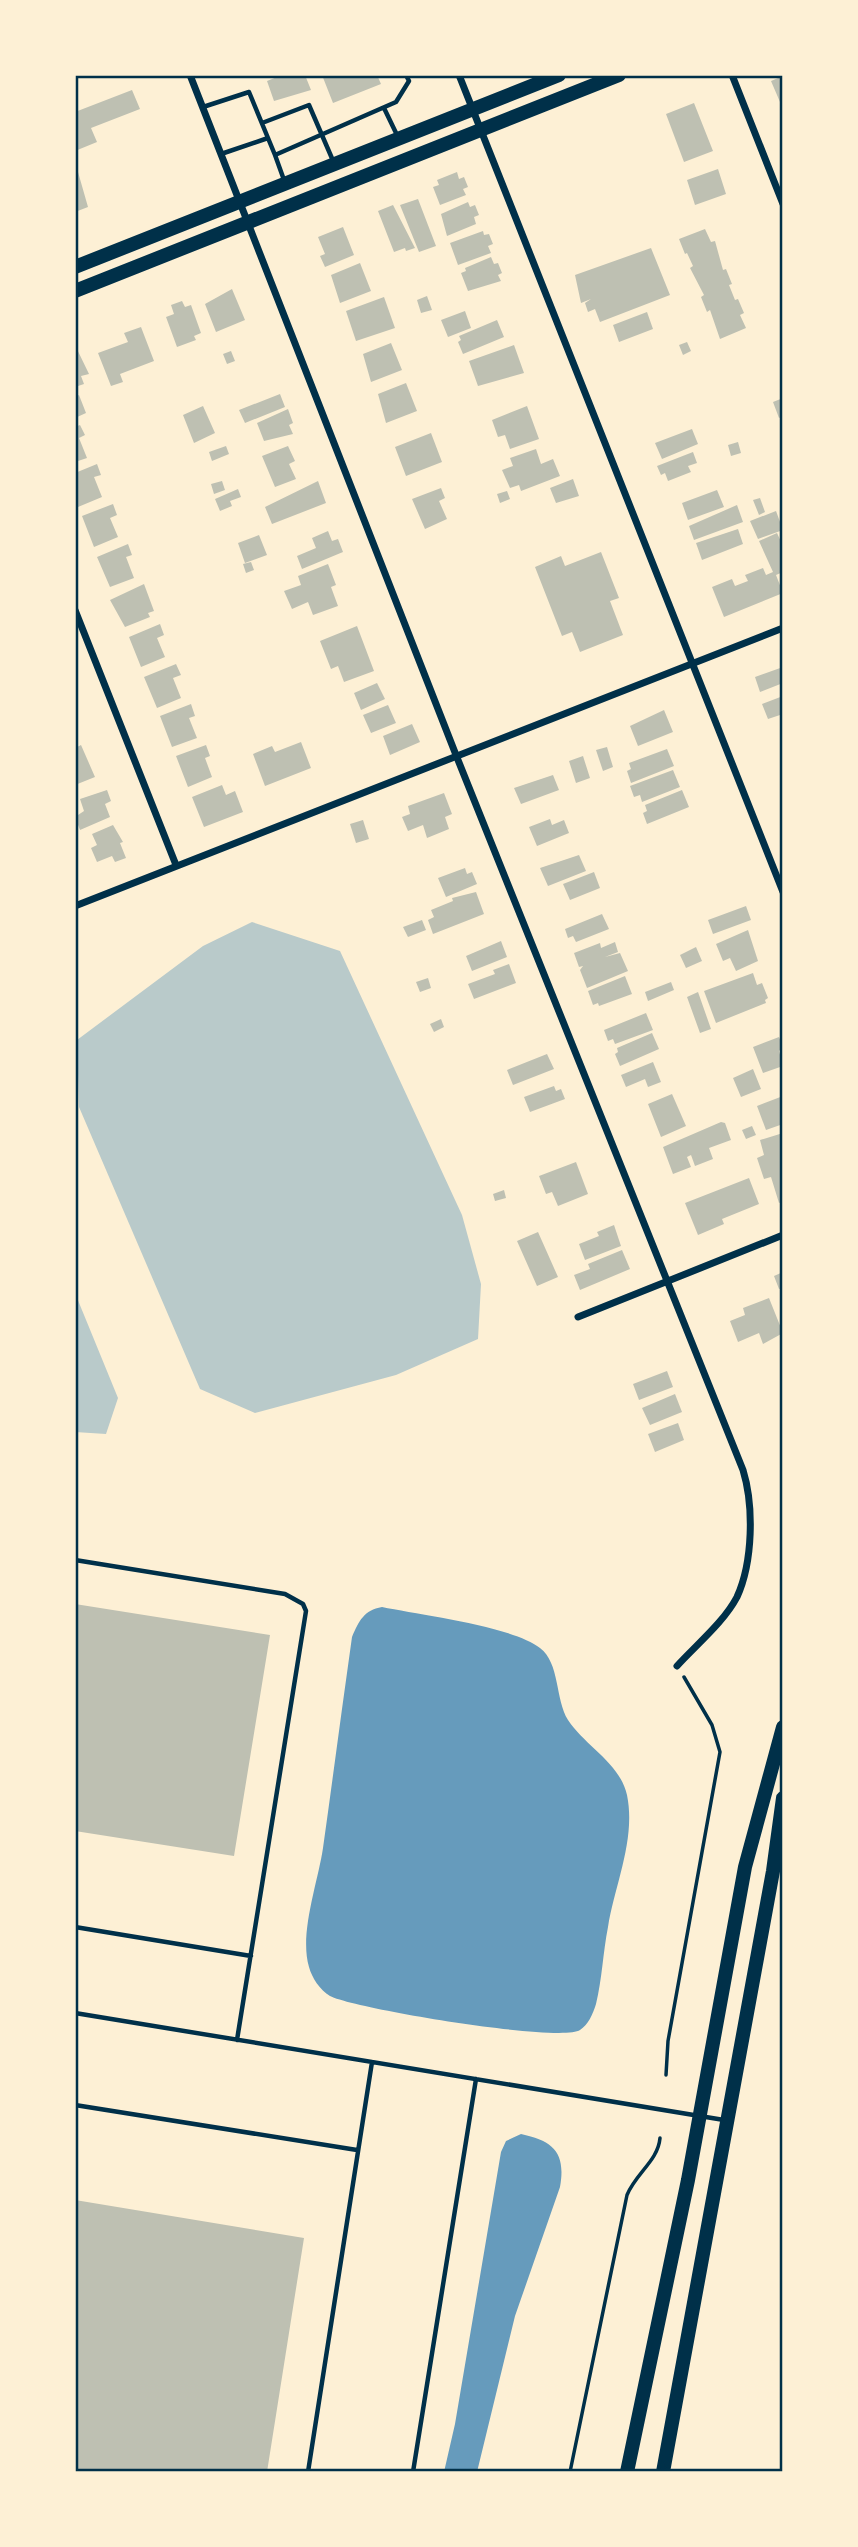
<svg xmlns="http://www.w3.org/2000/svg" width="858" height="2547" font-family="'Roboto Condensed',sans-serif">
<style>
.green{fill:#b9caca}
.water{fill:#669bbc}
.building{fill:#bec0b2}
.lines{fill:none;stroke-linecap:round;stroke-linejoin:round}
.path{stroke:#003049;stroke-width:3.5}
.service{stroke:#003049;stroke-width:4.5}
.minor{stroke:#003049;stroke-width:7}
.secondary{stroke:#003049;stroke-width:14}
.neatline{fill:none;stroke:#003049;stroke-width:2.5}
</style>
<rect width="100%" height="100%" fill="#fdf0d5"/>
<path class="green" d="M252,922L340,951L462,1215L481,1284L478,1339L396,1375L255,1413L200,1389L79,1107L77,1040L203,946Z
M75,1293L118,1398L106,1434L75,1432Z"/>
<path class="water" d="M382,1607C420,1615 512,1626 540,1648C560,1663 555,1699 568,1720C585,1746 620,1763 627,1795C636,1839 615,1884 608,1927C603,1952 602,1980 596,2004C593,2014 588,2025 580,2030C561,2043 355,2009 330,1996C320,1990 312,1978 309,1967C299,1934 318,1882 323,1848C333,1777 342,1707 352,1637C359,1621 364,1610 382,1607Z
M521,2134C554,2141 566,2153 560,2187L515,2316L477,2472H444L455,2424L501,2152L506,2141Z"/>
<path class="building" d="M282,75H305L311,90L274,101L267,81Z
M322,75H377L381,84L333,103Z
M783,76V109L771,81Z
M132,90L140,109L91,128L97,142L75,151V112Z
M694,103L713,151L684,162L666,114Z
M718,169L726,194L695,205L687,180Z
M75,172H78L88,207L75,212Z
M457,172L459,179L464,177L468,187L463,189L466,195L440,205L433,187L439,185L437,180Z
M418,199L436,246L419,252L400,205Z
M468,202L470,207L475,205L479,215L474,217L476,224L447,236L441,214Z
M393,205L415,248L406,251L405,248L394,252L378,211Z
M343,227L354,255L325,267L320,256L325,254L318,237Z
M705,229L711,242L715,241L723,270L726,269L732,284L729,285L735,300L738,299L744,313L740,315L746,328L720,339L710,310L707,312L701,297L704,295L690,268L693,266L687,253L685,254L679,239Z
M483,231L484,235L489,234L493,244L488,246L491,253L458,265L450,243Z
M651,248L670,295L600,322L595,309L588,312L585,303L591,299L581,303L575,275Z
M491,257L494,264L498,263L502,273L498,275L501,281L468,291L461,273L466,271L465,268Z
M360,263L371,291L340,303L331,275Z
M232,289L245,320L216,332L205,304Z
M427,296L432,310L421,313L417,300Z
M384,297L395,328L356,341L346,311Z
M182,301L185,307L191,305L201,333L194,336L196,340L177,347L166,317L174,314L171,305Z
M465,311L471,328L448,337L441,320Z
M647,312L653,329L619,342L613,325Z
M497,320L504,337L463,354L458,342L461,340L459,336Z
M141,327L154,361L120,374L123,382L111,386L98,353L128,342L124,333Z
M687,342L691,351L683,355L679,345Z
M391,343L402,370L371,382L363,354Z
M75,345L89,374L81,376L84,384L75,387Z
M514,345L524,373L478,386L469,361Z
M231,351L235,361L227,364L223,354Z
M406,383L417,411L386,423L378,394Z
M280,394L285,407L245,423L239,410Z
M79,395L86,413L75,418V397Z
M783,398V416L779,418L773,402Z
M203,406L215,433L194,443L183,415Z
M527,406L539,439L510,449L505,435L498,437L492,420Z
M288,409L293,423L289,425L293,434L264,441L257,423Z
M80,425L85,435L79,438L87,458L75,462V427Z
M692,429L698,444L662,459L655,443Z
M431,433L442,462L406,476L395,447Z
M738,442L741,453L731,456L728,445Z
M226,446L229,454L212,461L209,452Z
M288,446L295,461L289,464L296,479L275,487L262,456Z
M536,449L541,464L553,459L560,476L521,491L519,485L510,488L502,470L513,466L510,458Z
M693,452L697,463L688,466L691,472L668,481L665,473L661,475L657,466Z
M97,464L101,475L94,477L102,497L78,507L75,473Z
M573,479L579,496L556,503L550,488Z
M222,481L225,490L214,494L211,484Z
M318,481L326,503L272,524L265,507Z
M441,488L445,498L439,501L447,519L425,529L412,499Z
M238,489L241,497L230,501L232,506L220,511L215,499Z
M717,490L724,507L688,520L682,503Z
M507,491L510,499L500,503L497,494Z
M760,498L765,512L759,515L753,500Z
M113,504L117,515L110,518L118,537L94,547L82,516Z
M737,505L743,522L694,540L689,526Z
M776,511L783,530L758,539L750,521Z
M738,529L743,544L702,560L696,543Z
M328,531L332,541L338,539L343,552L302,569L297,556L316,548L312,538Z
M777,533L783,546V572L776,575L783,593L724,617L712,587L732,579L735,586L748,581L745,575L763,568L766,575L773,572L759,541Z
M259,535L267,555L245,563L238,543Z
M128,544L132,555L126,557L134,578L110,587L97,557Z
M601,552L619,598L610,601L623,635L580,652L572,632L562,636L535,567L561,556L565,566Z
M251,562L254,570L246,573L243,564Z
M328,564L336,585L331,587L338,606L313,615L308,602L292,609L284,591L301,585L298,576Z
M144,584L154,611L148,613L150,617L125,627L110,600Z
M160,624L164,635L157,638L165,657L141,667L129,637Z
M357,626L374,671L344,682L338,666L331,669L320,641Z
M176,664L181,675L173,678L181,698L157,708L144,677Z
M783,667V683L760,692L755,677Z
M377,683L385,699L361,710L354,693Z
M783,696V714L768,719L762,704Z
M191,704L195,716L189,718L197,738L172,747L160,716Z
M388,705L396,723L371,733L363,715Z
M664,710L673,732L638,746L630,726Z
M412,724L420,742L390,755L383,736Z
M301,742L311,768L265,786L253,754L272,746L275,752Z
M81,745L95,777L75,785V748Z
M206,745L210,756L205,758L212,777L188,787L176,756Z
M607,747L613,767L603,771L596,750Z
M667,749L674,766L631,783L627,771L631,769L629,763Z
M583,756L590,778L576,783L569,761Z
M673,770L680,787L642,802L640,795L634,797L630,786Z
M553,775L559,790L521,804L514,788Z
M222,785L226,795L235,791L243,812L204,827L192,797Z
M107,790L111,801L105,804L110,817L80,830L75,817L84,811L80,799Z
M682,790L689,807L647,824L643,813L647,811L645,805Z
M444,793L452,814L445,817L449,829L427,838L423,825L408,831L402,817L410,814L408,806Z
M550,819L552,825L564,820L569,833L537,846L529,827Z
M363,820L369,839L356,843L350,824Z
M113,825L123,842L120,843L126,858L115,862L112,856L97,862L91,848L97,845L92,834Z
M579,855L586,871L548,886L540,868Z
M465,868L467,874L472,872L477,884L446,897L438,878Z
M594,872L600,888L570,900L563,884Z
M476,892L484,914L433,934L428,920L434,917L431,910L453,901L452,898Z
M746,906L751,920L713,934L708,920Z
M602,914L609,929L576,942L573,936L568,938L565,929Z
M422,920L426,930L408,937L403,927Z
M748,930L758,961L736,971L730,958L723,961L716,944Z
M501,941L507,957L472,971L466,956Z
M615,942L618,952L605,957L620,953L628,971L587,988L580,970L583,966L579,967L574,953L600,943L601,948Z
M696,947L702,961L686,968L680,955Z
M509,964L516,983L474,999L468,984L495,974L493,970Z
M753,973L757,985L762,983L768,998L765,1000L766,1003L716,1023L704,991Z
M625,976L632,994L599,1006L598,1003L593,1005L588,991Z
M428,978L431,988L420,992L416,982Z
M671,982L674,990L648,1001L645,992Z
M698,992L711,1029L700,1033L687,997Z
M646,1013L653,1030L615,1044L613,1039L608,1041L604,1030Z
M441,1019L444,1027L434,1032L430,1024Z
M652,1033L659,1049L620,1066L615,1054L618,1052L617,1048Z
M779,1037L783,1047L779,1051L783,1066L763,1073L753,1047Z
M547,1054L554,1069L513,1085L507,1070Z
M653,1062L661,1082L648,1087L645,1079L626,1087L621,1075Z
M753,1069L761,1089L741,1097L733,1078Z
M554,1086L556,1091L561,1089L565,1099L530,1112L524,1097Z
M672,1094L686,1126L661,1137L648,1104Z
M783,1096V1124L766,1130L757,1106Z
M721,1122L725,1123L731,1140L709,1148L713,1159L695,1166L691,1155L687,1157L691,1167L673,1174L663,1147Z
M752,1126L756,1135L746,1139L742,1130Z
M783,1133V1201L779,1203L771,1177L764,1179L757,1158L764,1155L760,1140Z
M576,1162L588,1194L558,1206L552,1192L546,1194L539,1176Z
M749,1178L759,1204L722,1219L724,1224L698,1235L685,1203Z
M504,1190L506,1198L495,1201L493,1194Z
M614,1225L621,1246L585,1260L579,1244L599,1236L597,1232Z
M538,1232L558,1277L537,1286L517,1241Z
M622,1250L630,1269L580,1290L574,1275L590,1269L588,1264Z
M783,1272V1288L779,1289L774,1276Z
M769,1298L783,1333L763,1344L759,1333L738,1342L730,1321L745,1315L743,1308Z
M667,1371L673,1387L639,1400L633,1384Z
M675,1394L682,1412L650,1425L642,1408Z
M678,1423L684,1440L655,1452L648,1434Z
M75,1604L270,1635L234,1856L75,1831Z
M75,2200L304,2238L267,2472H75Z"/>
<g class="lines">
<path class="path" d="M666,2075L668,2041L720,1752L712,1725L684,1677
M570,2472L627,2195C636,2173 658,2161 660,2138"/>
<path class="service" d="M203,107L249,92L275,155L396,102L409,81L406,75
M384,108L397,135
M262,123L309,105L334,163
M221,154L268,138
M275,155L284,180
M75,1560L285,1594L303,1604L306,1611L237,2040
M75,1927L251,1956
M75,2013L724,2120
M75,2105L357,2150
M308,2472L372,2062
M413,2472L476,2079"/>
<path class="minor" d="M190,75L456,755L743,1470C754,1506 753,1562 737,1597C724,1622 696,1645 677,1666
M459,75L783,892
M732,75L783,204
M75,610L176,865
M75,906L783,628
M578,1317L783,1235"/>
<path class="secondary" d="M75,267L559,75
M75,291L619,75
M627,2472L688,2180L745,1867L783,1727
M663,2472L773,1871L783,1798"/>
</g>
<rect width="858" height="2547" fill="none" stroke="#fdf0d5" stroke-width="154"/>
<rect x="77" y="77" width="704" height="2393" class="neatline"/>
</svg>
